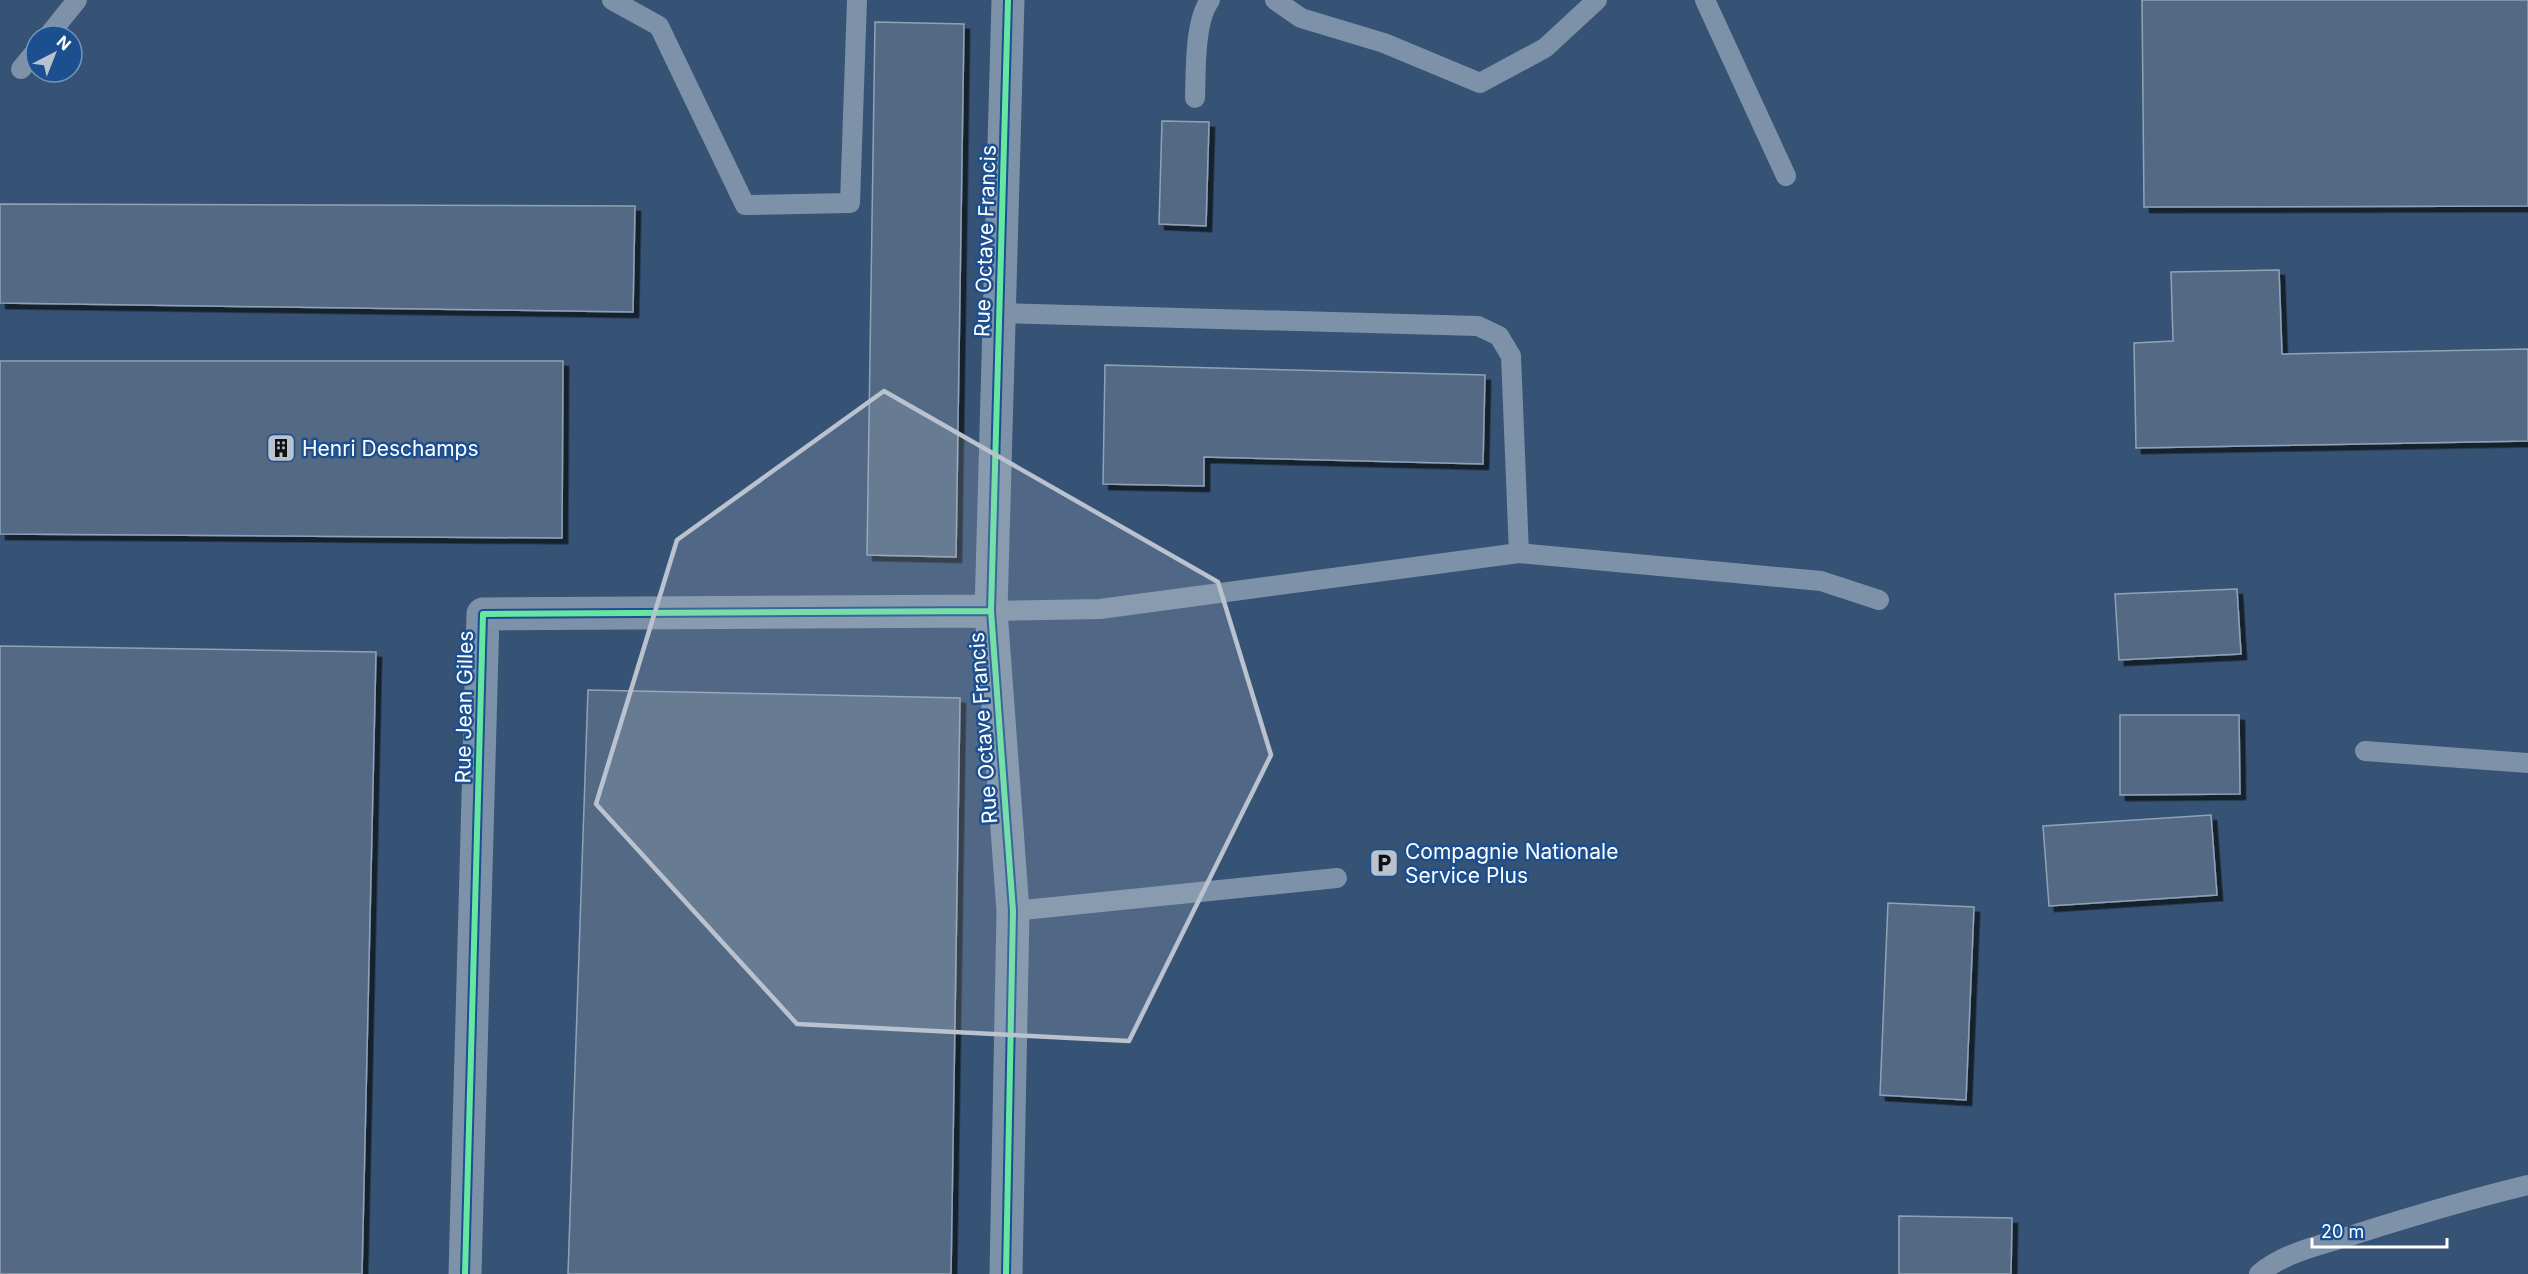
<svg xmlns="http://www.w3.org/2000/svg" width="2528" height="1274" font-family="Inter,sans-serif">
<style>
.building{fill:#526984;stroke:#92a2b6;stroke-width:1.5;filter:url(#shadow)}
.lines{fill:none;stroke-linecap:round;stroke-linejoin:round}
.service{stroke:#7d92a8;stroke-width:20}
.minor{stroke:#7d92a8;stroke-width:33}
.cycleway-casing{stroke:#1b4f8f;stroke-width:10}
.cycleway{stroke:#66e7a1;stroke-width:6}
.marked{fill:#b9c2ce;fill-opacity:0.2;stroke:#b9c2ce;stroke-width:4.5;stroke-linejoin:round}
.labels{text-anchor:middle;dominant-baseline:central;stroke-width:5;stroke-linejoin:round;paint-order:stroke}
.street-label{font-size:21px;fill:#fff;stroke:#1b4f8f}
.poi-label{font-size:21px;fill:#fff;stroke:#1b4f8f;text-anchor:start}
</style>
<defs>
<filter id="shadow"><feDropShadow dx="5.5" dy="5.5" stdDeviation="0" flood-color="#0009"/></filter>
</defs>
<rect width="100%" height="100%" fill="#365274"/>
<path class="building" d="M2142,0H2528V206L2144,207Z
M875,22L964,24L956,557L867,555Z
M1162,121L1209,122L1206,226L1159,224Z
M0,204L635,206L633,312L0,303Z
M2279,270L2282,354L2528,349V441L2136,448L2134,343L2173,341L2171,272Z
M0,361H563L562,538L0,534Z
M1105,365L1485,375L1483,464L1204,457V486L1103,484Z
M2237,589L2241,654L2119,660L2115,594Z
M0,646L376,652L362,1274H0Z
M588,690L960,698L951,1274H568Z
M2120,715H2239L2240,794L2120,795Z
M2211,815L2217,895L2049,906L2043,826Z
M1888,903L1974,907L1966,1100L1880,1095Z
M1899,1216L2012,1218L2011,1274H1899Z"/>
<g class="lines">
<path class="service" d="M612,0L659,26L745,205L850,203L857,0
M1275,0L1301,18L1384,43L1480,83L1545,48L1597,0
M1705,0L1786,176
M48,36L77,0
M21,69L36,51
M1195,98C1196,71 1194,22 1210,0
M999,313L1478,326L1499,336L1511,356L1519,553
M991,611L1100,609L1519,553L1821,581L1879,600
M2365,751L2528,763
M1013,911L1337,878
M2259,1274C2284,1252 2325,1244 2356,1234C2413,1216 2470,1199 2528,1185"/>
<path class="minor" d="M465,1274L483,614L991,611
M1006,1274L1013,911L991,611L1008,0"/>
<g class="cycleway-casing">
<path id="cycleway" d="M465,1274L483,614L991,611
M1006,1274L1013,911L991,611L1008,0"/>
</g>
<use href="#cycleway" class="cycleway"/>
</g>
<path class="marked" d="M884,391L1218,582L1271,755L1129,1041L797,1024L596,804L677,540Z"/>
<defs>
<g id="building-square" transform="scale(1.5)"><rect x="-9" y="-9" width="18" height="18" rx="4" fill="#b9c2ce" stroke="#1b4f8f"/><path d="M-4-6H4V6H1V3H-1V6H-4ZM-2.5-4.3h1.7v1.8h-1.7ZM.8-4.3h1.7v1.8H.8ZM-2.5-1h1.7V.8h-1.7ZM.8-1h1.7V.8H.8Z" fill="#111"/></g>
<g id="parking-square" transform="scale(1.5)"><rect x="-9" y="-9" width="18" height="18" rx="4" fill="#b9c2ce" stroke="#1b4f8f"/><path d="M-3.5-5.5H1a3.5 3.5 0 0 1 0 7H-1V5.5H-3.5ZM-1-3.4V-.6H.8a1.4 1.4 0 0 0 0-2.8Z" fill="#111"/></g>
</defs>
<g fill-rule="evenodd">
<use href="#building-square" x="281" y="448"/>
<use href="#parking-square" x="1384" y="863"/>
</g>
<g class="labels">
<g class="street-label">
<text transform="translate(985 241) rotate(-88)">Rue Octave Francis</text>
<text transform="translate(464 707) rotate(-89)">Rue Jean Gilles</text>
<text transform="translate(983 728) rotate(-94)">Rue Octave Francis</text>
</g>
<g class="poi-label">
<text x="302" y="448">Henri Deschamps</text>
<text x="1405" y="851">Compagnie Nationale<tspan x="1405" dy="24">Service Plus</tspan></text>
</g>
</g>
<g transform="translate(54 54) rotate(42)"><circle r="28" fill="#1b4f8f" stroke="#7695bc" stroke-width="1.5"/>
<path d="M0-4.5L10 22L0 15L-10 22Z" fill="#b9c2ce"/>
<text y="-9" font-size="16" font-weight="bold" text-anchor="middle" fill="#ffffff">N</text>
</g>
<path d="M2312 1238v9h135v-9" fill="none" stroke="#ffffff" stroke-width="3"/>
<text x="2321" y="1238" font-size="18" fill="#ffffff" stroke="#1b4f8f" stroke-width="4.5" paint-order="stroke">20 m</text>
</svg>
